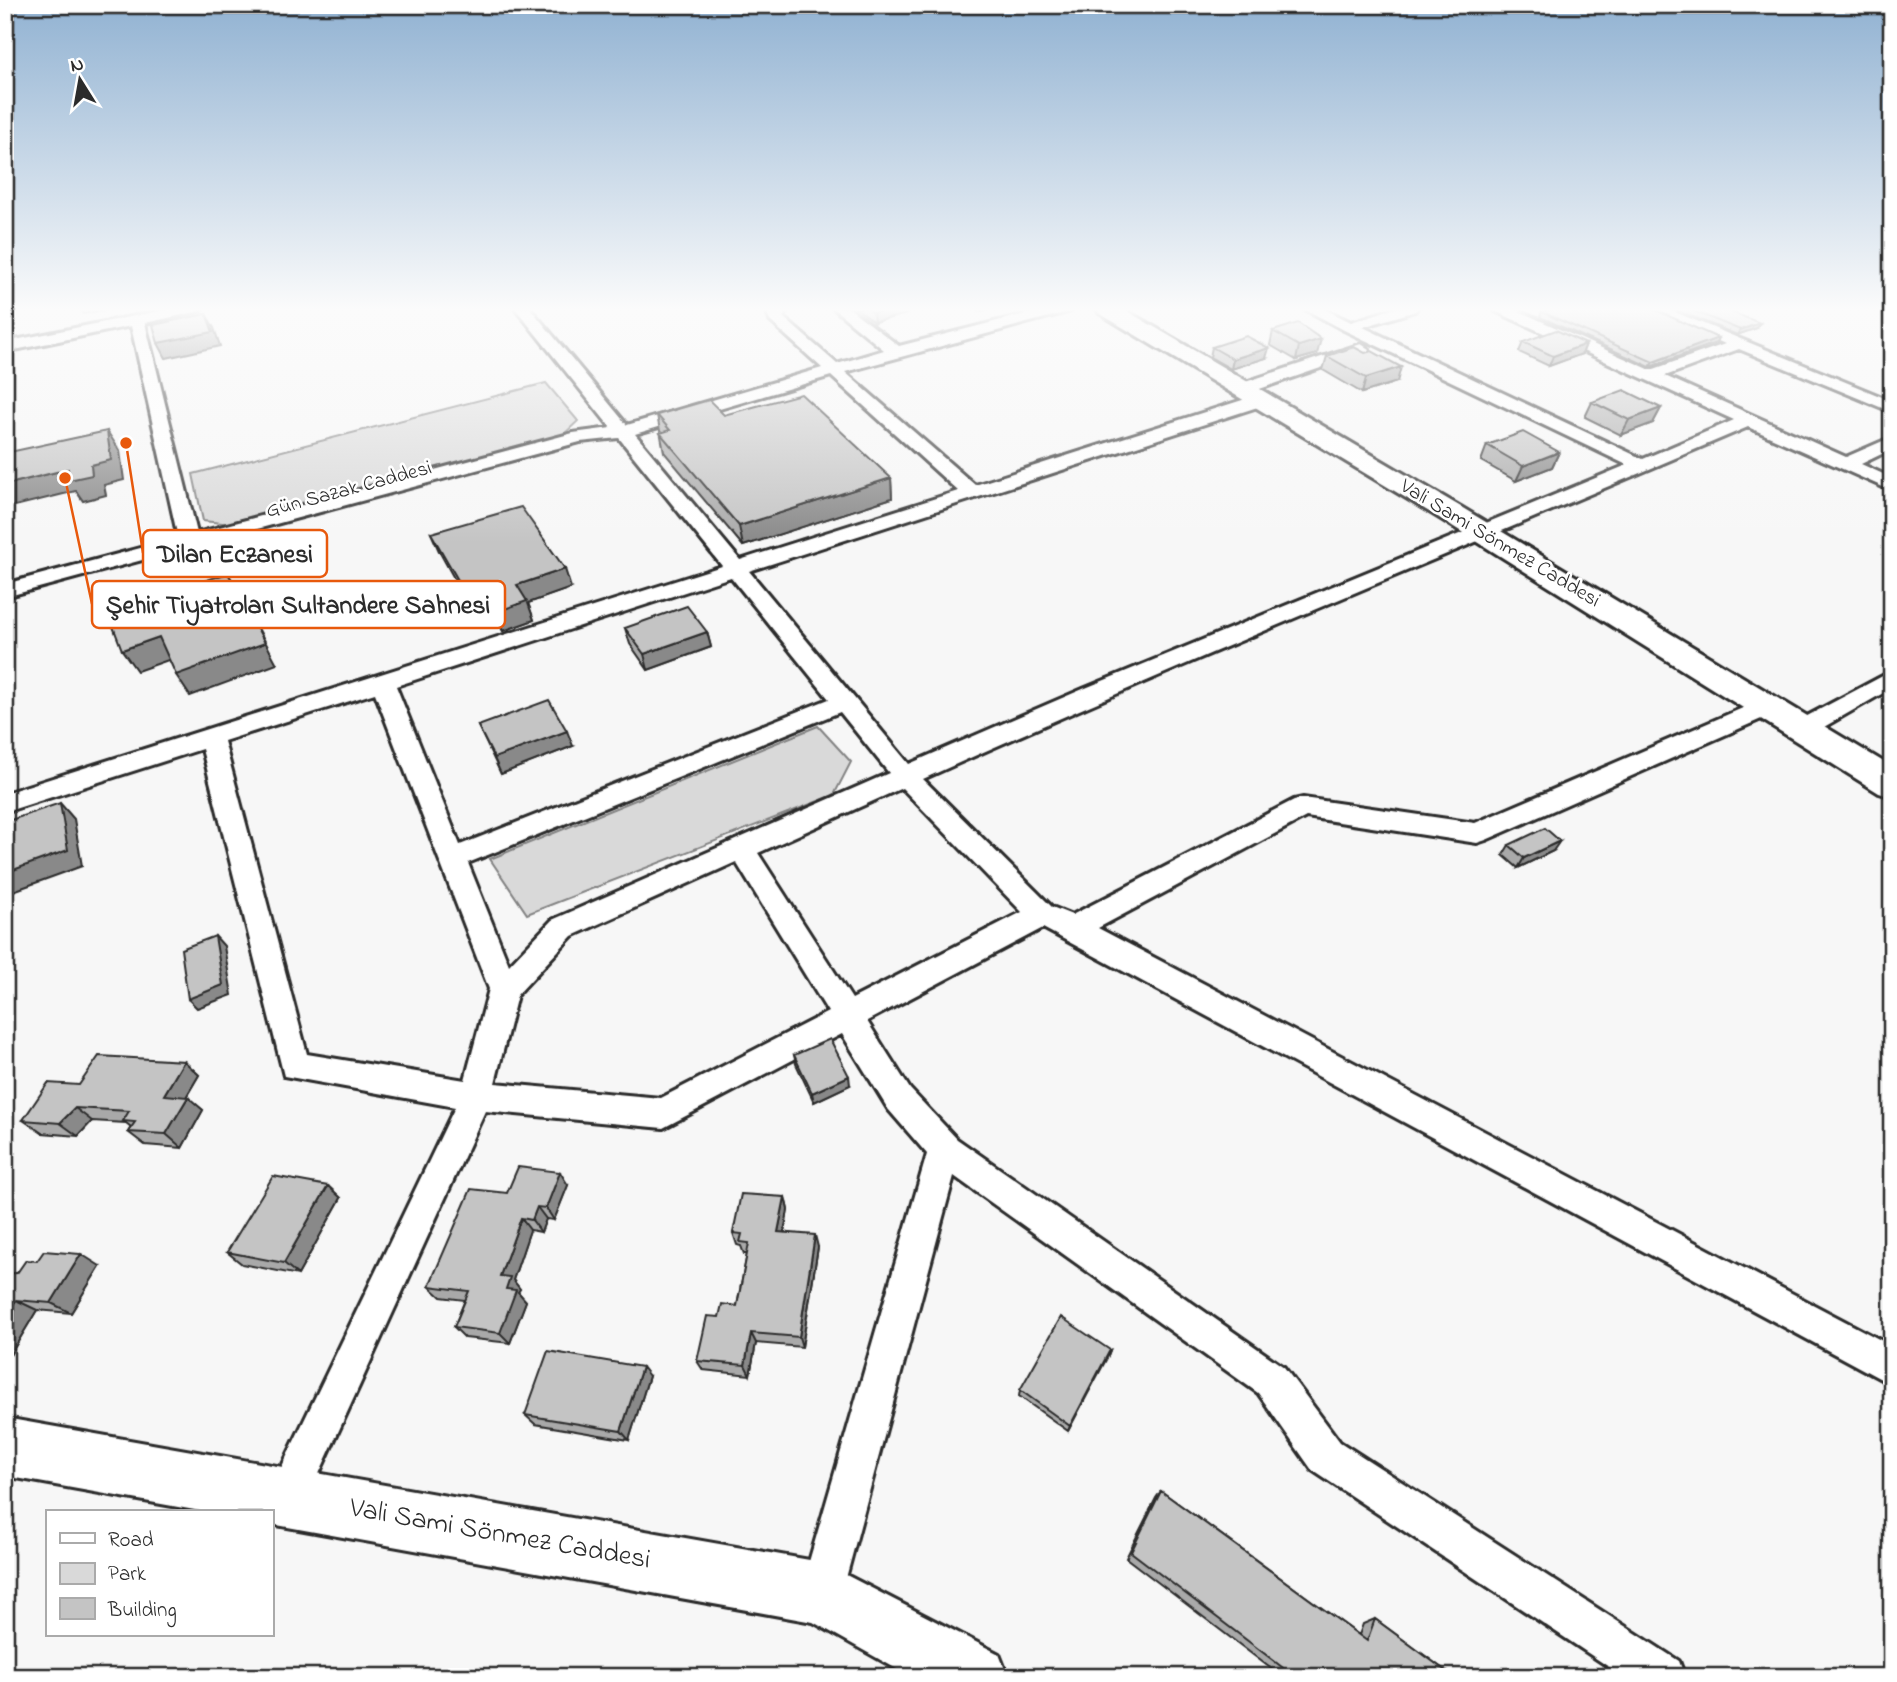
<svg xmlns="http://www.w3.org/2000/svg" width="1897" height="1682" font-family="'Indie Flower',sans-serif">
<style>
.green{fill:#d9d9d9;stroke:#828282;stroke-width:2}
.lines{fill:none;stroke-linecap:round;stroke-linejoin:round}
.minor-casing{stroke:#2b2b2b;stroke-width:6}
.secondary-casing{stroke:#2b2b2b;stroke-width:6}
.minor{fill:#fff;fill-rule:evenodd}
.secondary{fill:#fff;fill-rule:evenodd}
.wall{fill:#a9a9a9;stroke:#2b2b2b;stroke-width:2}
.shaded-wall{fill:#898989;stroke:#2b2b2b;stroke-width:2}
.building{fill:#c4c4c4;stroke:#2b2b2b;stroke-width:2}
.labels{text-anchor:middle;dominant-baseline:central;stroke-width:5;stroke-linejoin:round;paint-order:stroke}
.far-street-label{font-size:21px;fill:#2b2b2b;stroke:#fff}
.near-street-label{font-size:28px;fill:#2b2b2b;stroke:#fff}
.leader{fill:none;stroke:#e8590c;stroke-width:2.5}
.callout-dot{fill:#e8590c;stroke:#fff;stroke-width:2.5}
.callout{fill:#fff;stroke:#e8590c;stroke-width:2.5}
.callout-label{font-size:26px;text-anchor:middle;font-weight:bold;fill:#2b2b2b}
</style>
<rect width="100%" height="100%" fill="#f7f7f7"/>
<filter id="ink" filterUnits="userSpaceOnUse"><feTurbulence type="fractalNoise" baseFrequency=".0143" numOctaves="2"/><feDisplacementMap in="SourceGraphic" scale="14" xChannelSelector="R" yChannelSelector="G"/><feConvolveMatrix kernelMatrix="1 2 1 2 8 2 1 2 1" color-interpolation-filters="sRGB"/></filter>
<g filter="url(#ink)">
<path class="green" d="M546,383L578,421L563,435L232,524L203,521L193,474Z
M818,726L851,762L834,795L527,914L490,859Z"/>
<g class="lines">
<g class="minor-casing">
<path id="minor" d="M174,308H202L200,311L145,323L197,533L573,433L611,428L515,308H530L627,425L822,368L770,321L767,312L771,308H788L783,317L837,364L884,350L833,308H849L899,346L1049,308H1073L1071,311L845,372L975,485L1255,396H1267L1269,400L1267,404L749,571L909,764L1083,689L1627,465L1344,330L1303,308H1322L1351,322L1395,308H1417L1415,311L1363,327L1643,459L1734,420L1495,311L1493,308H1512L1651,370L1725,344L1645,308H1665L1892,401V412L1739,349L1665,376L1846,457L1892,437V449L1861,464L1892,478V491L1748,427C1473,545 1196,656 923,779L1052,907L1072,915L1294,800L1303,798L1475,823L1759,701L1767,699L1775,701L1779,707L1775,713L1486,840L1477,843L1306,817L1098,928L1892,1346V1385L1043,928L867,1021L910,1089L957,1139L1284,1367L1340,1442L1679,1661L1685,1677H1624L1312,1470L1258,1393L954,1176L842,1593L836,1608L821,1614L806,1608L800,1593L927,1154L888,1109L842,1034L663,1128L485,1111L302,1511L288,1517L274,1511L268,1497L274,1483L455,1107L284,1076L202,749L5,812V793L722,566L619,438L580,442L5,597V584L178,538L131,326L5,352V342ZM831,376L958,491L740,560L635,434ZM731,577L829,699L460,845L396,686ZM375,693L489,989L465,1080L307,1054L224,741ZM840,712L889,773L552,920L509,965L468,863ZM902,788L1022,912L852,999L758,853ZM736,862L828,1012L661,1098L495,1083L517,995L572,936Z
M1361,344L1369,349L1367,352L1248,393H1236L1234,389L1236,385Z
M1892,671V688L1810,735L1802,737L1794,735L1790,729L1794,723Z"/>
</g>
<g class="secondary-casing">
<path id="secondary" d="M1096,308H1122L1461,507L1892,767V797L1879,793L1441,519L1099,313Z
M5,1418L821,1562L999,1654L1008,1677H911L813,1622L271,1524V1512H206L5,1476Z"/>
</g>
<use href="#minor" class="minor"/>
<use href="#secondary" class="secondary"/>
</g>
<path class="wall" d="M856,308H907V314L874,322Z
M1671,308H1721L1757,328L1737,335Z
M1542,312L1716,343L1650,367L1540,317Z
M1273,331L1317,354L1296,360L1270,345Z
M1523,342L1586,344L1582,354L1549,366L1519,352Z
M1212,347L1266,358L1231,369L1210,357Z
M1327,356L1397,382L1362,393L1323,370Z
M1592,402L1661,408L1653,423L1621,435L1585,417Z
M657,415H724L891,478L892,498L743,546L664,452Z
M1487,445L1559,452L1552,467L1516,481L1481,461Z
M431,533L571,588L528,603L534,620L503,631L493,615L477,620L439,551Z
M439,587L443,598L432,612L422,616L412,618L390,615L385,604Z
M625,628L707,632L711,647L648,670L630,644Z
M478,726L573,746L501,774Z
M1509,845L1553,851L1518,868L1503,855Z
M794,1055L850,1085L814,1102L796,1064Z
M184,1061L199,1075L186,1097L203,1110L182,1148L145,1145L128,1132L131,1127L126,1123L92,1121L78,1136L42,1133L23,1120L79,1085Z
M568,1185L554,1220L546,1219L541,1232L530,1230L513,1280L520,1289L518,1292L526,1301L510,1343L465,1338L454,1327L465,1300L441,1297L429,1286L507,1193Z
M328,1186L341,1198L298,1275L242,1264L227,1252Z
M785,1197L788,1210L784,1233L818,1247L802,1347L756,1343L750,1375L703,1370L697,1361L719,1317L737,1306L747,1254H744L741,1246L737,1245L733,1233Z
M100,1266L71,1313L37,1310L10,1355L5,1354V1274Z
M1110,1350L1068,1431L1019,1396L1020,1390Z
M649,1376L629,1440L535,1424L525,1415Z
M1161,1491L1359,1635L1363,1624L1375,1619L1454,1677H1282L1126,1558L1156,1498Z"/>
<path class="shaded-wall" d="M79,308H108L109,309L83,314Z
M893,308H907V314L874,322L873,313Z
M978,308H992L978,312Z
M206,314L214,328L220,346L166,358L158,343Z
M1760,323L1757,328L1737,335L1740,330Z
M1718,338L1716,343L1650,367L1653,362Z
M1321,339L1317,354L1296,360L1299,346Z
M1586,344L1582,354L1549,366L1553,356Z
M1269,348L1266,358L1231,369L1233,359Z
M1401,367L1397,382L1362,393L1366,378Z
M1661,408L1653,423L1621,435L1629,420Z
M107,431L120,451L124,480L104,485L106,495L83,501L76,491L7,508L5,506V485L68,469Z
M1559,452L1552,467L1516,481L1523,466Z
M891,478L892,498L743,546L739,526Z
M565,569L571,588L528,603L534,620L503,631L496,612L517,585Z
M228,573L240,594L277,664L190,696L176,675Z
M439,587L443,598L432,612L422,616L412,618L407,607Z
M486,596L493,615L477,620L470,601Z
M707,632L711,647L648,670L644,654Z
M159,637L174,658L137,671L122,650Z
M567,731L573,746L501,774L494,758Z
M60,803L74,819L82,866L5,894V873Z
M1560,841L1553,851L1518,868L1524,858Z
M215,936L224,946L232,995L197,1008L188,999Z
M184,1061L199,1075L179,1109L164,1095Z
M849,1076L850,1085L814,1102L812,1093Z
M188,1097L203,1110L182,1148L166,1134Z
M75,1108L92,1121L78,1136L60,1123Z
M560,1172L568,1185L554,1220L546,1208Z
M328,1186L341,1198L298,1275L284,1263Z
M785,1197L788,1210L782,1244L778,1232Z
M537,1207L546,1219L541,1232L532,1220Z
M521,1218L530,1230L513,1280L520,1289L518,1292L526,1301L510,1343L500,1333L506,1289L500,1276Z
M815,1235L818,1247L802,1347L799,1337Z
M81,1254L100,1266L71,1313L51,1303Z
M16,1300L37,1310L10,1355L5,1353V1317Z
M751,1333L756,1343L750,1375L745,1365Z
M1110,1350L1108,1356L1068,1431L1070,1426Z
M642,1367L649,1376L629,1440L621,1431Z"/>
<path class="building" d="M867,308H893L873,313Z
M1553,308H1651L1718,338L1653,362L1542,312Z
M1686,308H1721L1760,323L1740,330Z
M206,314L213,332L158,343L153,325Z
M1298,323L1321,339L1299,346L1273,331Z
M1556,330L1586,344L1553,356L1523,342Z
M1246,336L1269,348L1233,359L1212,347Z
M1354,347L1365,353L1372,351L1401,367L1366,378L1327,356Z
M1624,390L1661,408L1629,420L1592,402Z
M801,394L891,478L739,526L660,433L670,430L657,415L709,400L724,415Z
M107,431L111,460L91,465L92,475L69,480L68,469L5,485V453Z
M1523,432L1559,452L1523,466L1487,445Z
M521,507L565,569L517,585L527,601L496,612L486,596L470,601L431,533Z
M228,573L265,643L176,675L159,637L122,650L108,613Z
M687,606L707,632L644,654L625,628Z
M549,700L567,731L494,758L478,726Z
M60,803L68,850L5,873V822Z
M1545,828L1560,841L1524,858L1509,845Z
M215,936L223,985L188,999L181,949Z
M830,1039L849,1076L812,1093L794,1055Z
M99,1056L184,1061L164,1095L188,1097L166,1134L128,1132L135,1122L123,1121L129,1111L75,1108L60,1123L23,1120L48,1083L79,1085Z
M518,1167L560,1172L546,1208L537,1207L532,1220L521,1218L500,1276L510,1277L506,1289L516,1290L500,1333L454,1327L469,1291L429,1286L471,1189L507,1193Z
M273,1176L328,1186L284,1263L227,1252Z
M741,1194L785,1197L778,1232L815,1235L799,1337L751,1333L745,1365L697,1361L707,1316L719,1317L722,1304L737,1306L749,1243L740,1242L742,1234L733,1233Z
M44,1251L81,1254L51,1303L16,1300L5,1317V1274L17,1273L26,1260L37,1261Z
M1061,1317L1110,1350L1070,1426L1020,1390Z
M548,1351L642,1367L621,1431L525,1415Z
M1161,1491L1367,1641L1375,1619L1454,1677H1295L1131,1552Z"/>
</g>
<linearGradient id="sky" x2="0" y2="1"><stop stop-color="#91b2d2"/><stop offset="0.57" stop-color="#fbfbfb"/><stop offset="1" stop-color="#fbfbfb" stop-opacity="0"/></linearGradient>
<rect width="1897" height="543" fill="url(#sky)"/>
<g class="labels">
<g class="far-street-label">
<text transform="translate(349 490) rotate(-15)">Gün Sazak Caddesi</text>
<text transform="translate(1500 544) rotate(31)">Vali Sami Sönmez Caddesi</text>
</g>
<g class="near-street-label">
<text transform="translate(500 1535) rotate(10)">Vali Sami Sönmez Caddesi</text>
</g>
</g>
<path class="leader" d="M126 443L143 553M65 478L92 604"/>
<g class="callout-dot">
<circle cx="126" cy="443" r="7"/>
<circle cx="65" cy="478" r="7"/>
</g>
<g class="callout">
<rect x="143" y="530" width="184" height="47" rx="7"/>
<rect x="92" y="581" width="413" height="47" rx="7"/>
</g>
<g class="callout-label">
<text x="235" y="562">Dilan Eczanesi</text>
<text x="298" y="613">Şehir Tiyatroları Sultandere Sahnesi</text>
</g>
<rect width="1897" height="1682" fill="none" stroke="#fff" stroke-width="28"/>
<rect x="14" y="14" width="1869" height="1654" fill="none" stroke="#2b2b2b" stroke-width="2.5" filter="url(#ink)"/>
<rect x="46" y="1510" width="228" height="126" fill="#ffffff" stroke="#aaaaaa" stroke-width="2"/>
<rect x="60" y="1533" width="35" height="10" fill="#ffffff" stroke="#aaaaaa" stroke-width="2"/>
<text x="108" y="1546" font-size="21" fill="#2b2b2b">Road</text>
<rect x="60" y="1563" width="35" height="21" fill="#d9d9d9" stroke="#aaaaaa" stroke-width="2"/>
<text x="108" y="1580" font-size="21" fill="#2b2b2b">Park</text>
<rect x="60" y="1598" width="35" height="21" fill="#c4c4c4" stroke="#aaaaaa" stroke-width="2"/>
<text x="108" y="1616" font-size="21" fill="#2b2b2b">Building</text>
<g transform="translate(80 80) rotate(349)" stroke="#ffffff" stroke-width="5" paint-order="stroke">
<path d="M0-5L12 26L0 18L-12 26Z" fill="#2b2b2b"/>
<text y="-10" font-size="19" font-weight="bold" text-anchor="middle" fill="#2b2b2b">N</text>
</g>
</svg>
